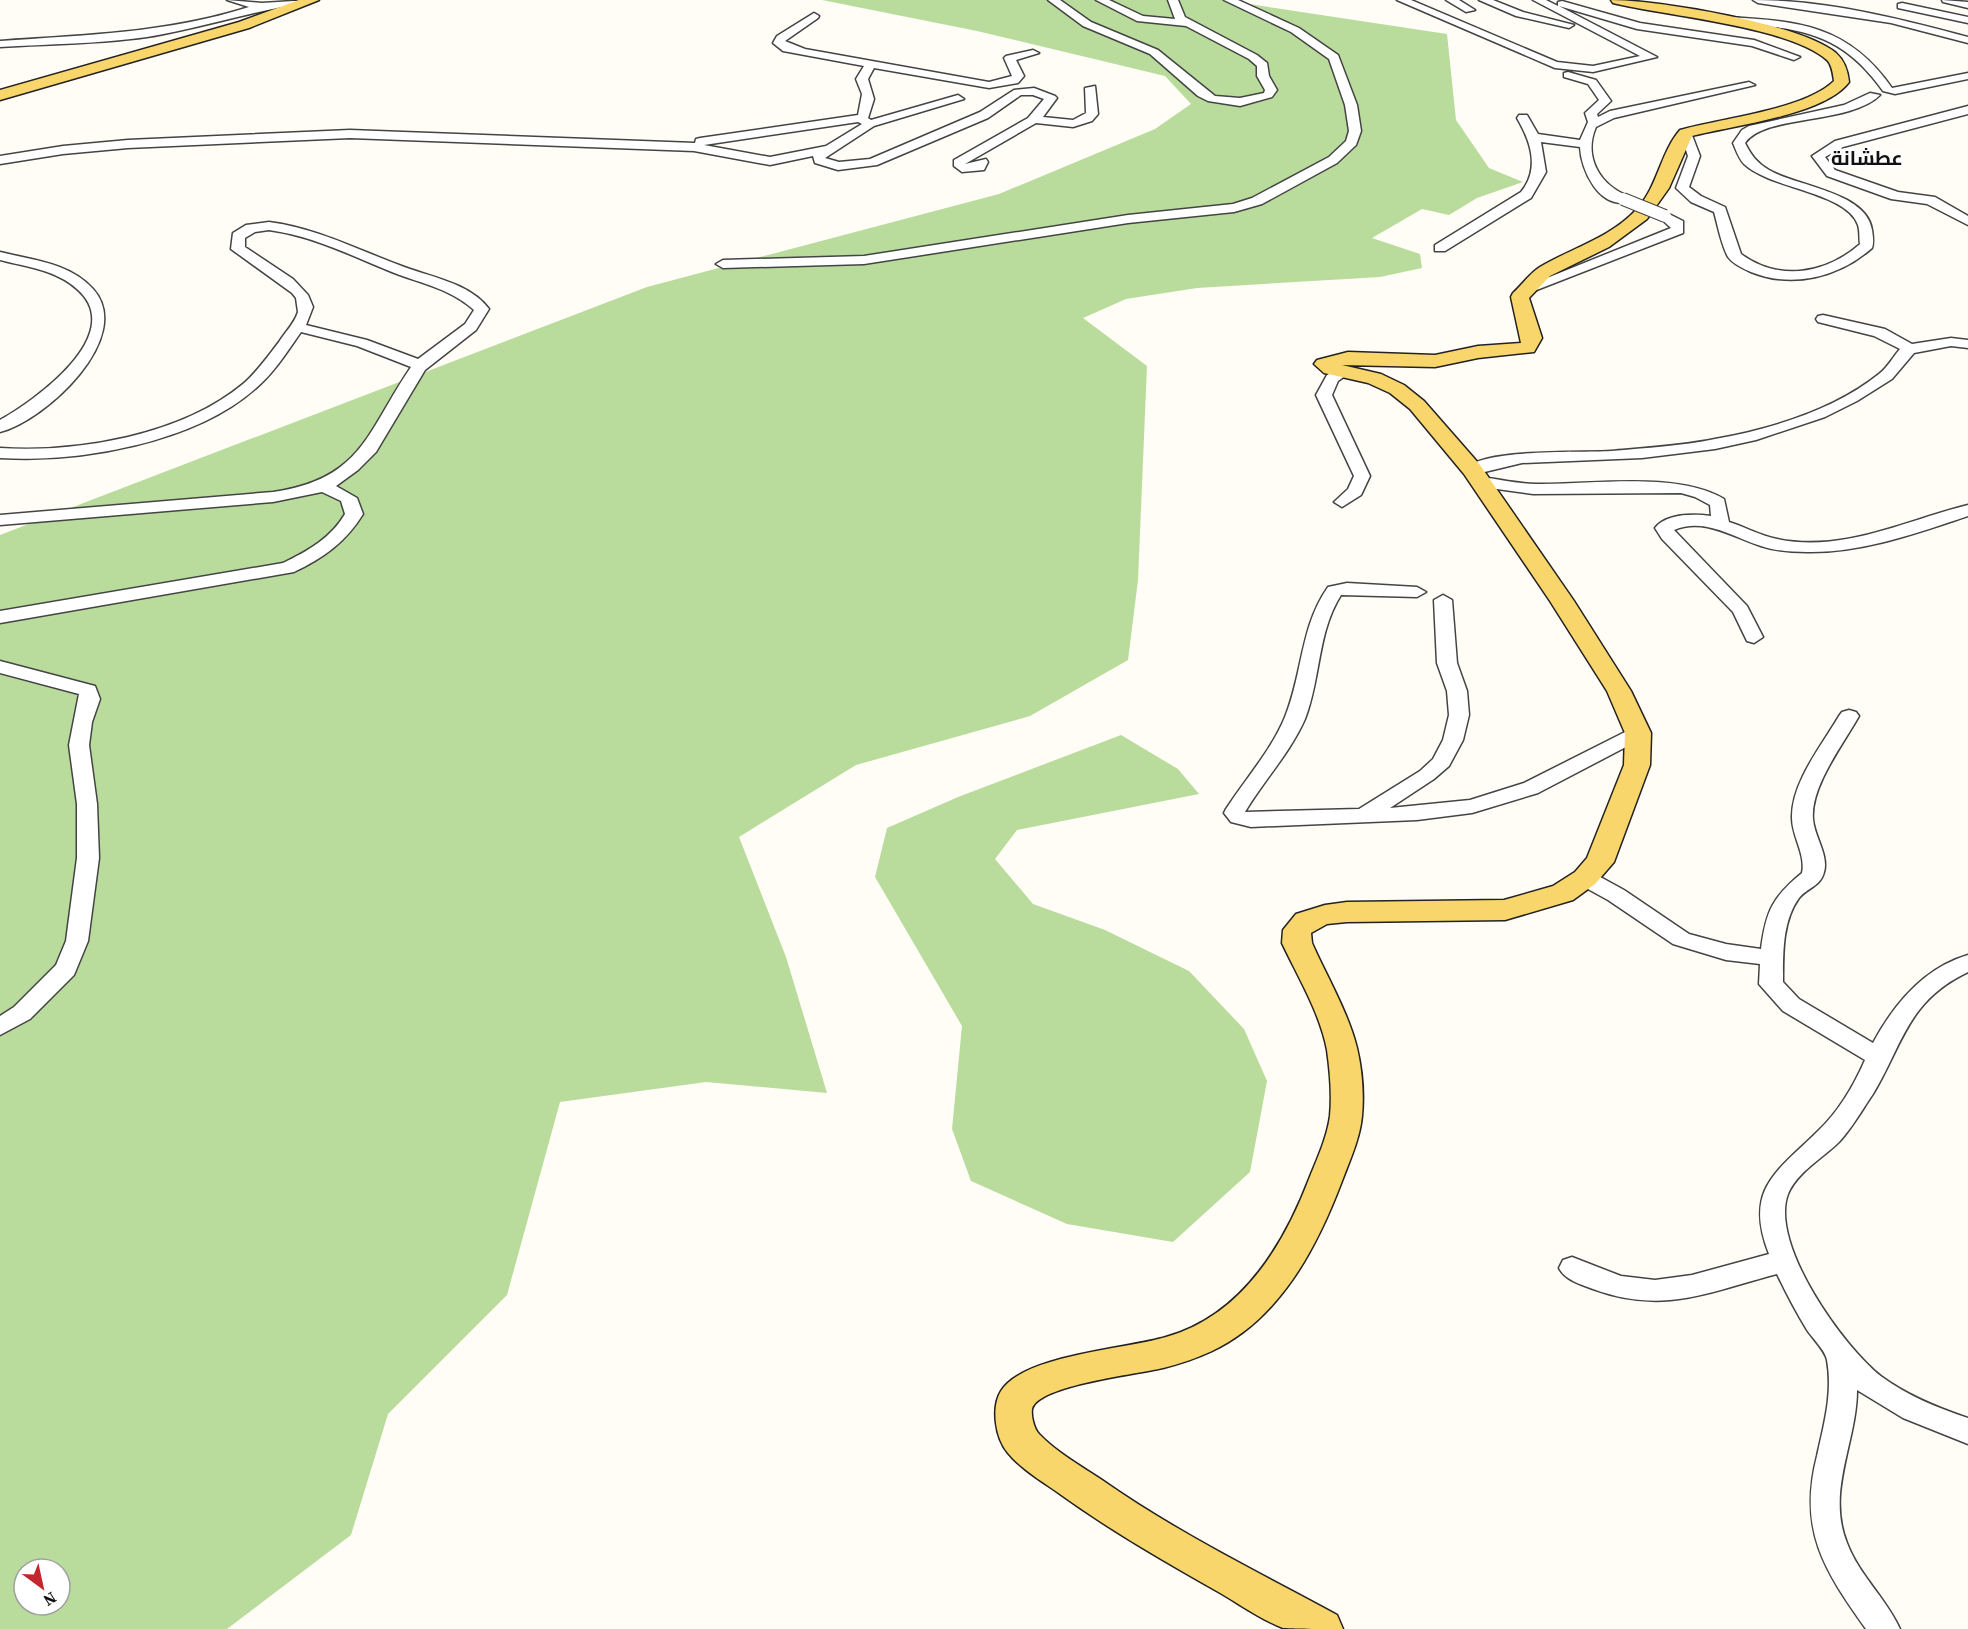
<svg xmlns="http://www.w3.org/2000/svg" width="1968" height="1629" font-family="'Source Serif 4',Cairo,serif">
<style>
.forest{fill:#b9dc9c;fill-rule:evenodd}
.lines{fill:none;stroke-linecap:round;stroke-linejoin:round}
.minor-casing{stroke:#444;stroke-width:3}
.major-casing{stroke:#222;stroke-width:3}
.minor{fill:#fff;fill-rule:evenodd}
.major{fill:#f9d66b;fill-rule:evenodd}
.minor-bridge-casing{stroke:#444;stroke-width:14;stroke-linecap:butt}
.minor-bridge{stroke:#fff;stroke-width:12}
.labels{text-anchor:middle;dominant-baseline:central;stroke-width:6;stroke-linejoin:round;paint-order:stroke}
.far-quarter-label{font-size:20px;font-weight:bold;fill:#111;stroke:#fff}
</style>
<rect width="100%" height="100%" fill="#fffdf5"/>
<path class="forest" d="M822,0H1223L1447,34L1456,120L1489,168L1523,182L1477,198L1449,215L1422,209L1372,238L1420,254L1422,268L1380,277L1197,288L1126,299L1083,318L1147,366L1138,580L1128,660L1030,716L856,765L739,837L786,957L827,1093L706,1082L560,1102L507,1295L388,1414L351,1535L227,1629H0V535L647,287L999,194L1155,129L1191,104L1165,76L977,31ZM24,1569H60V1605H24Z
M1121,735L1178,769L1199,794L1017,830L995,859L1033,904L1105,930L1189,971L1244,1029L1267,1081L1250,1172L1173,1242L1067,1224L971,1181L952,1129L962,1026L875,877L887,828L958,797Z"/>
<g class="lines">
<g class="minor-casing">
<path id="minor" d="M227,0L262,3L310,0L305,3C252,11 201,28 147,37C99,44 49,44 0,47V41C84,35 168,33 249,7Z
M1048,0H1060L1091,22L1158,50L1215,96L1240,98L1264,93L1265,90L1257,76V66L1249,59L1186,26L1137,21L1096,0H1109L1143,16L1175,19L1168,0H1178L1185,17L1257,55L1267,63L1269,76L1277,90L1272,97L1240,106L1208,101L1198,96L1150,54L1083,26Z
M1224,0H1238L1299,28L1338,55L1357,105L1361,131L1356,145L1337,163L1262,204L1234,212L1128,223L864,264L723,268L716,264L723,260L864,256L1128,215L1233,204L1252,198L1329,157L1346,141L1349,131L1345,105L1329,59L1291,32Z
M1397,0H1411L1557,62L1593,66L1640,56L1533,0H1546L1558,6V2L1562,1L1640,23L1754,40L1800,57L1794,60L1752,46L1637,29L1559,6L1657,57L1593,72L1555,68Z
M1446,0H1459L1475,10L1466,12Z
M1479,0H1493L1523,12L1574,25L1569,28L1516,16Z
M1753,0C1825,0 1898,18 1968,37V43L1891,23L1758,3Z
M1942,0L1968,2V8L1943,2Z
M1902,3L1968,17V23L1898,8V4Z
M814,13L819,16L818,18L785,41L805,49L989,82L1012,76L1004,58L1006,56L1033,50L1039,53L1016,60L1024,76L1018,83L989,88L874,68L868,79L874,99L868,118L871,120L958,95L964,99L874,126L825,158L839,162L870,159L980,112L1014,90L1034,88L1055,96L1057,98L1043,117L1073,120L1086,113L1085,88L1095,86L1098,114L1092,121L1073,127L1036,123L965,164L986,159L988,162L984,170L962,172L954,166V160L1028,118L1044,99L1033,95H1021L988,118L877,165L838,170L815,163L813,156L770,165L694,151L350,138L128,148L63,154L0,164V156L63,146L128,140L350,130L695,143L696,139L700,138L858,115L862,94L856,79L864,66L783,51L773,43L777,36ZM858,122L862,124L826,146L770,157L704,145Z
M1727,17C1799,21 1848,25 1892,88L1968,73V79L1895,94L1883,91C1854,50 1824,33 1775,27C1758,25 1740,26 1723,22V18Z
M1568,72L1596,80L1611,101L1597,114L1598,117L1610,111L1749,82L1755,85L1614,118L1596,127C1583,157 1600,185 1628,196V202C1599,209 1581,170 1580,147L1541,142L1546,172L1531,198L1445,251H1435V245L1521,192C1540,169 1531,142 1517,118L1519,115H1527L1538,134L1580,140L1588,122L1585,113L1599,100L1588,84L1564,77V73Z
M1870,93L1880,95C1850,125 1765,114 1745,143C1751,155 1757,163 1769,170C1796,186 1867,192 1872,230C1873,237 1874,242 1872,248C1839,277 1793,289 1751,272C1744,269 1733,264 1728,257C1721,244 1718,226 1714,212L1691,202L1676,188L1688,156L1680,133L1682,130H1690L1700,156L1689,187L1701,196L1725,207L1741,254C1779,282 1826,274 1860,244C1859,238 1860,231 1858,225C1847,192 1770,189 1744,164C1739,159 1736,150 1733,143L1742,130L1749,126L1844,105Z
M1968,106V114L1843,147L1825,157L1835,170L1898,192L1935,197L1968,216V225L1927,204L1891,199L1827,176L1812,156L1835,141Z
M1665,212L1683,221V233L1534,291L1529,292L1522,288L1671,228L1658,216Z
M269,222C316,228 356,249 399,265C429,277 469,282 489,309L476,330L425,370L376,452L358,470L336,486L357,498L363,514C346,542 323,558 294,572L0,623V611L283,563C308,551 331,538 345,514L341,501L322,492L273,502L0,525V515L273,492C363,479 367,431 411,367L357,346L301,332C287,352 274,373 255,389C194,443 79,463 0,458V448C78,453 182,435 243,384C257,372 268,356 279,342C286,331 294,324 298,312L296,298L292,293L231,249L233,233L246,225ZM269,230C312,236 348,254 387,270C417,283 449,287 474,310L465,324L418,359L367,340L306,325L313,307L308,295L293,279L245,247V238L255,232Z
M0,252C32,260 70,263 93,289C136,337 45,421 0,432V420C34,401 129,334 77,289C56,270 27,267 0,260Z
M1823,315L1885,329L1912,344L1951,338L1968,340V348L1951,346L1914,353L1892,379L1857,401L1825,417L1756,440L1715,449L1642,458L1522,463L1472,475L1464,470C1481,448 1582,453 1611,451C1646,448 1681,446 1715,439C1771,429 1834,410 1879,374C1888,367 1893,357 1900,349L1874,336L1818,322L1816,319L1818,316Z
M1344,366L1352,371L1338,381L1332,395L1370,476L1361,495L1342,507L1334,502L1348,489L1354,476L1316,395L1327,375Z
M1481,477C1499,479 1518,484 1536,484C1593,485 1676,471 1724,499L1729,522C1745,527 1761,536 1777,539C1844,553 1906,520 1968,505V516C1917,533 1862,553 1807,552C1791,552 1776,551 1761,546C1732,537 1705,517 1674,530L1747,606L1763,637L1754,643L1747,641L1733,612L1662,539L1655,528C1667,513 1694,514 1711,516L1710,505L1695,497L1681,493L1533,494L1475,486L1473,482Z
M1347,583L1417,587L1426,592L1417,597L1341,595C1317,633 1321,678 1305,719C1290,753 1264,780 1245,812L1359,809L1420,771L1433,759L1443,740L1449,715L1447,691L1437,663L1434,600L1443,595L1452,600L1457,663L1467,691L1469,715L1463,740L1449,766L1434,779L1390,808L1470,800L1524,783L1631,729H1645L1648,733L1645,737L1538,793L1472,813L1417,820L1251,827L1231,822L1224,813L1226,809C1246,778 1271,751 1285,717C1303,673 1300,627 1328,587Z
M0,661L95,686L100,699L92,722L89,745L97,804L99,858L88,941L74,975L30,1019L0,1035V1016L14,1007L56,965L66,941L77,858V804L69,745L79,694L0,673Z
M1849,710L1856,712L1859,716C1844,743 1810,787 1813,819C1814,836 1829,855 1824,872C1821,886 1807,888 1799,898C1782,921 1783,955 1783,982L1799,999L1873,1043C1894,1004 1924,968 1968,955V972C1907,1001 1903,1044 1873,1094C1862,1110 1852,1128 1839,1142C1823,1158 1797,1172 1788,1194C1769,1244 1844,1348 1882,1377C1908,1396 1938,1408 1968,1418V1444L1903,1418L1857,1390C1857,1442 1826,1491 1847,1543C1859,1575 1886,1598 1900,1629H1866C1824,1570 1798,1530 1817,1456C1824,1424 1833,1393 1827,1360C1825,1350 1813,1339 1807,1330C1796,1312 1786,1293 1777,1274C1708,1292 1664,1315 1593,1289C1580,1284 1565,1280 1559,1268L1563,1260L1572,1257L1621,1276L1655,1280L1692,1275L1769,1254C1743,1188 1778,1171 1819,1130C1839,1111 1854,1085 1865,1060L1783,1011L1759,984L1760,964L1726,960L1673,944L1608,900L1577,883L1574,878L1577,873H1593L1624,890L1689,934L1726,944L1761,949C1766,910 1773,897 1802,873C1806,854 1792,837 1792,818C1791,783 1822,745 1839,716L1842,712Z"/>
</g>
<g class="major-casing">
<path id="major" d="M299,0H319L249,28L0,100V90L239,22Z
M1611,0C1659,0 1801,24 1836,53C1845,61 1848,72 1849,82C1825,115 1731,126 1692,136L1669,188L1647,219L1609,247L1550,276L1529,298L1542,338L1534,352L1478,358L1435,367L1342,365L1381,374L1404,385L1424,401L1480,465L1574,601L1631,691L1651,733L1650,765L1614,862L1595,884L1573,900L1505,920L1347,922L1327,924L1311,933L1312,943C1327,977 1348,1012 1357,1048C1362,1069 1364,1095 1362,1116C1360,1138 1350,1160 1342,1181C1317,1247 1280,1319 1212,1351C1197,1358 1179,1364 1163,1368C1139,1374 1038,1385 1032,1409C1031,1416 1034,1429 1039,1434C1056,1452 1081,1466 1102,1480C1176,1532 1258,1572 1337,1615L1343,1629C1328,1629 1296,1629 1283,1628C1259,1619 1237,1602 1215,1590C1162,1560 1110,1530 1060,1494C1043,1482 1021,1469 1008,1453C995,1438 991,1407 1001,1391C1023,1355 1127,1349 1166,1337C1241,1316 1283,1247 1309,1179C1317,1159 1327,1138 1330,1116C1332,1096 1330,1071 1327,1050C1320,1013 1298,977 1282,943L1283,930L1296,914L1325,905L1347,902L1504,900L1553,886L1575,872L1587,858L1624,765L1625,733L1607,691L1550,601L1464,474L1410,409L1390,393L1368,383L1324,373L1314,364L1317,360L1348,352L1435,355L1478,346L1521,343L1511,297L1513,293C1522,285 1530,273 1540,267C1572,248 1610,238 1636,210C1658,187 1660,153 1680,130C1722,118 1804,110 1834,81C1833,74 1832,65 1827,60C1788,26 1666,16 1613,3Z"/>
</g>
<use href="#minor" class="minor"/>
<use href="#major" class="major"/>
<g class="minor-bridge-casing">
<path id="minor-bridge" d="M1623,199L1665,216"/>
</g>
<use href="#minor-bridge" class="minor-bridge"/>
</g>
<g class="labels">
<g class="far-quarter-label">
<text x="1867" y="158">عطشانة</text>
</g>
</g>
<g transform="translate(42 1587) rotate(147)"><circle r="28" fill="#ffffff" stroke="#a0a0a0" stroke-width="1.5"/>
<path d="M0-4.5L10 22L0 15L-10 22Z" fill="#c4262e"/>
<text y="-9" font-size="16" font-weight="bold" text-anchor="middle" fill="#111111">N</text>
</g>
</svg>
